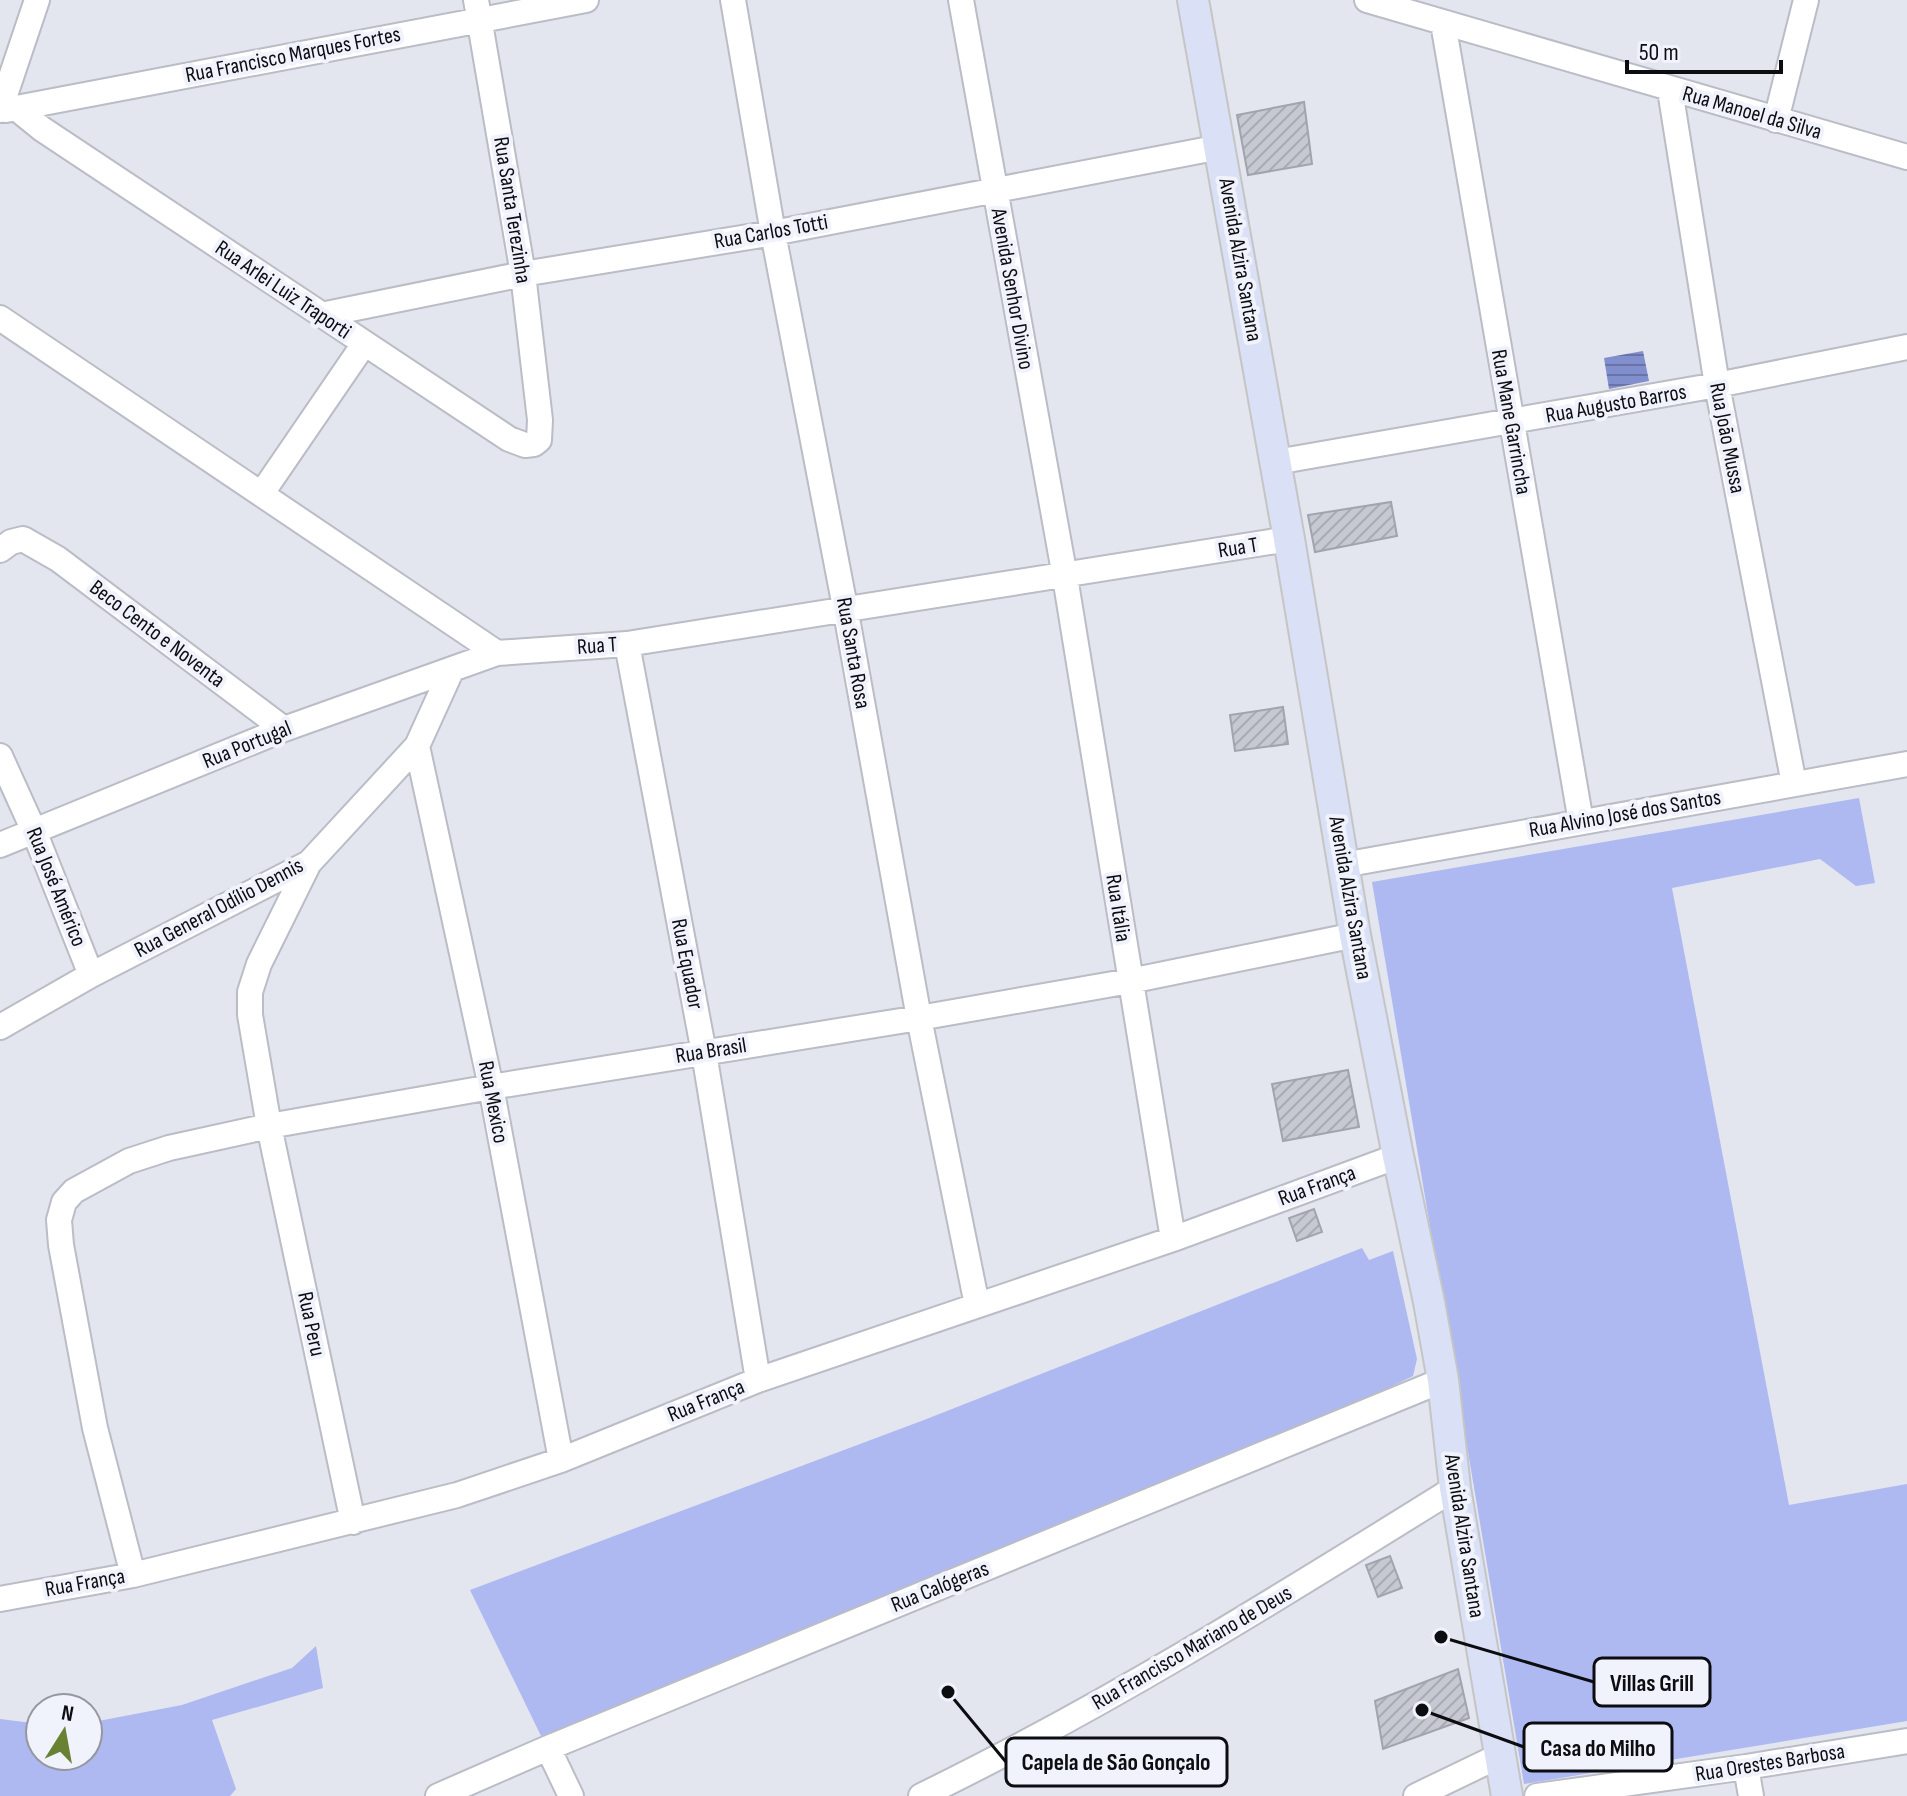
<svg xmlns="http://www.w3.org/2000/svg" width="1907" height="1796" font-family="'Sofia Sans Condensed',sans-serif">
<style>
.grass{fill:#adb9f0}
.water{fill:url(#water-rules)}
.building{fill:url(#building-hatch);stroke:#a1a4ad;stroke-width:2}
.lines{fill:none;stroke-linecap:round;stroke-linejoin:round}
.minor-casing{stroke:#babcc6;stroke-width:28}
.major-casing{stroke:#c5c5c6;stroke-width:34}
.minor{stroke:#fff;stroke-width:24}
.major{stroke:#dae0f5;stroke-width:30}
.labels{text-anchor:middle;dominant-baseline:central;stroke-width:8;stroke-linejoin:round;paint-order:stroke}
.street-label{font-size:22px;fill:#0c0d10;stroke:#f0f2fc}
.leader{fill:none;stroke:#0c0d10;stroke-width:3}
.callout-dot{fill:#0c0d10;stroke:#f0f2fc;stroke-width:3}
.callout{fill:#f0f2fc;stroke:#0c0d10;stroke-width:3}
.callout-label{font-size:24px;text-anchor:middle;font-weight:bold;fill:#0c0d10}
</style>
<defs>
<pattern id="water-rules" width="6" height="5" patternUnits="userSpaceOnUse" patternTransform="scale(2)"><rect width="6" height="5" fill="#828fce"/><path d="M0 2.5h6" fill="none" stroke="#6973a6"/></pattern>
<pattern id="building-hatch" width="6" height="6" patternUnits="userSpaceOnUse" patternTransform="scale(2)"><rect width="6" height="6" fill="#c6c8d2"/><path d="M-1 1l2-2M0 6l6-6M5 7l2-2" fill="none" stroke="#a9abb3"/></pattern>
</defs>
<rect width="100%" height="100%" fill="#e3e5ef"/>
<path class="grass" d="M1859,798L1875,883L1856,886L1820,859L1672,888L1789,1505L1907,1484V1721L1524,1784L1372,882Z
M1362,1248L1369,1260L1393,1251L1417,1359L1413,1376L1342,1410L542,1738L470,1590L924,1420Z
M316,1646L323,1688L212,1720L236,1789L230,1796H0V1719L40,1724V1756H88V1723L182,1705L292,1668Z"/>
<path class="water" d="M1643,351L1649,381L1609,389L1604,358Z"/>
<path class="building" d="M1304,102L1312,164L1248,175L1237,115Z
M1391,502L1397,536L1315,552L1308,515Z
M1283,707L1288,744L1235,751L1230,715Z
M1348,1070L1359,1127L1283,1141L1272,1084Z
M1314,1209L1322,1232L1297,1241L1289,1218Z
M1390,1556L1402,1588L1378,1597L1366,1565Z
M1458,1669L1469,1718L1383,1749L1375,1701Z"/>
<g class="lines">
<g class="minor-casing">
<path id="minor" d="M733,0L773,233L845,607L919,1018L977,1305
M961,0L1065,577L1173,1239
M1367,0L1907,157
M1443,23L1581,822
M1670,90L1717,385L1794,784
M16,108L42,129L509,439L525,445L534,444L539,440L540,420L523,274L476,0
M0,110L37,0
M6,110L586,0
M1776,120L1806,0
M321,315L523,274L773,233L1220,147
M0,318L497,653
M1276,462L1717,385L1907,347
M262,493L364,344
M0,550L11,542L23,539L58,559L284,729
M627,644L704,1053L758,1380
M417,746L491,1087L561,1460
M0,756L34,831L91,975
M0,845L284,729L497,653L627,644L1289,539
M309,863L259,964L250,992V1015L269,1126L353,1522
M1343,865L1907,764
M0,1027L91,975L309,863L417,746L452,669
M133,1575L95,1428L61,1245L59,1220L64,1202L74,1191L129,1161L169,1148L269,1126L491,1087L919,1018L1130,981L1355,935
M0,1599L133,1575L457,1495L561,1460L758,1380L1173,1239L1398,1156
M548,1748L571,1796
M1746,1767L1751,1796
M438,1796L548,1748L1443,1380
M921,1796C1106,1706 1280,1597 1455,1488
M1416,1796L1501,1755
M1537,1796L1746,1767L1907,1741"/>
</g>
<g class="major-casing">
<path id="major" d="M1193,0L1289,539L1355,935L1398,1156L1429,1302L1443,1380L1455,1488L1507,1796"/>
</g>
<use href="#minor" class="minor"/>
<use href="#major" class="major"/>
</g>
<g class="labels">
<g class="street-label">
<text transform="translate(293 55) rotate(-11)">Rua Francisco Marques Fortes</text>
<text transform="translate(1752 113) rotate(16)">Rua Manoel da Silva</text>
<text transform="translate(512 210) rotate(81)">Rua Santa Terezinha</text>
<text transform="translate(771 232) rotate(-10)">Rua Carlos Totti</text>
<text transform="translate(1240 260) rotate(80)">Avenida Alzira Santana</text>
<text transform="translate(1012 289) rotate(80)">Avenida Senhor Divino</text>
<text transform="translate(283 290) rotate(34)">Rua Arlei Luiz Traporti</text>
<text transform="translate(1616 404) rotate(-10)">Rua Augusto Barros</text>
<text transform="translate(1511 422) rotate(80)">Rua Mane Garrincha</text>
<text transform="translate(1727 438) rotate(79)">Rua João Mussa</text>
<text transform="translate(1238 548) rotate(-9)">Rua T</text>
<text transform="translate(157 634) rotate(37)">Beco Cento e Noventa</text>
<text transform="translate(597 646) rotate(-4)">Rua T</text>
<text transform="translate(853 653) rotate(80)">Rua Santa Rosa</text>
<text transform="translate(247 745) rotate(-22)">Rua Portugal</text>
<text transform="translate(1625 814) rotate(-10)">Rua Alvino José dos Santos</text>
<text transform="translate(56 887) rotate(68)">Rua José Américo</text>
<text transform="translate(1350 898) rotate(80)">Avenida Alzira Santana</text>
<text transform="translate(219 908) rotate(-28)">Rua General Odílio Dennis</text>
<text transform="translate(1118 908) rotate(81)">Rua Itália</text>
<text transform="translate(687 964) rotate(79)">Rua Equador</text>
<text transform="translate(711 1051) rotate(-9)">Rua Brasil</text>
<text transform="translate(493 1102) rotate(79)">Rua Mexico</text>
<text transform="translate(1317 1186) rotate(-20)">Rua França</text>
<text transform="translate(311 1324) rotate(78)">Rua Peru</text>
<text transform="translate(706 1401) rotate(-22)">Rua França</text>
<text transform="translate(1464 1536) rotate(81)">Avenida Alzira Santana</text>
<text transform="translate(85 1583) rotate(-10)">Rua França</text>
<text transform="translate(940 1587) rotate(-22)">Rua Calógeras</text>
<text transform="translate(1192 1648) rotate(-30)">Rua Francisco Mariano de Deus</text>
<text transform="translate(1770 1763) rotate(-9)">Rua Orestes Barbosa</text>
</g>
</g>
<path class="leader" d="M1441 1637L1594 1682M1422 1710L1524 1747M948 1692L1006 1762"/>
<g class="callout-dot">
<circle cx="1441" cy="1637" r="8"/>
<circle cx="1422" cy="1710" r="8"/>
<circle cx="948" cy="1692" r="8"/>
</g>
<g class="callout">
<rect x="1594" y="1658" width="116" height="48" rx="8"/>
<rect x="1524" y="1723" width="148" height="48" rx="8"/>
<rect x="1006" y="1738" width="221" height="48" rx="8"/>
</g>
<g class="callout-label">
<text x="1652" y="1691">Villas Grill</text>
<text x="1598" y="1756">Casa do Milho</text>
<text x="1116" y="1770">Capela de São Gonçalo</text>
</g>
<g transform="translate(64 1732) rotate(11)"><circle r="38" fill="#f0f2fc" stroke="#95969e" stroke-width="2"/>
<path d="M0-6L14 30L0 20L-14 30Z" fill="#698133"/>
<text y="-12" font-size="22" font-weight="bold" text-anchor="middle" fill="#0c0d10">N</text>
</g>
<path d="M1627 60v12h154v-12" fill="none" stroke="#0c0d10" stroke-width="4"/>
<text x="1639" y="60" font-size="24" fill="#0c0d10" stroke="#f0f2fc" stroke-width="6" paint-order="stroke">50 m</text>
</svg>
